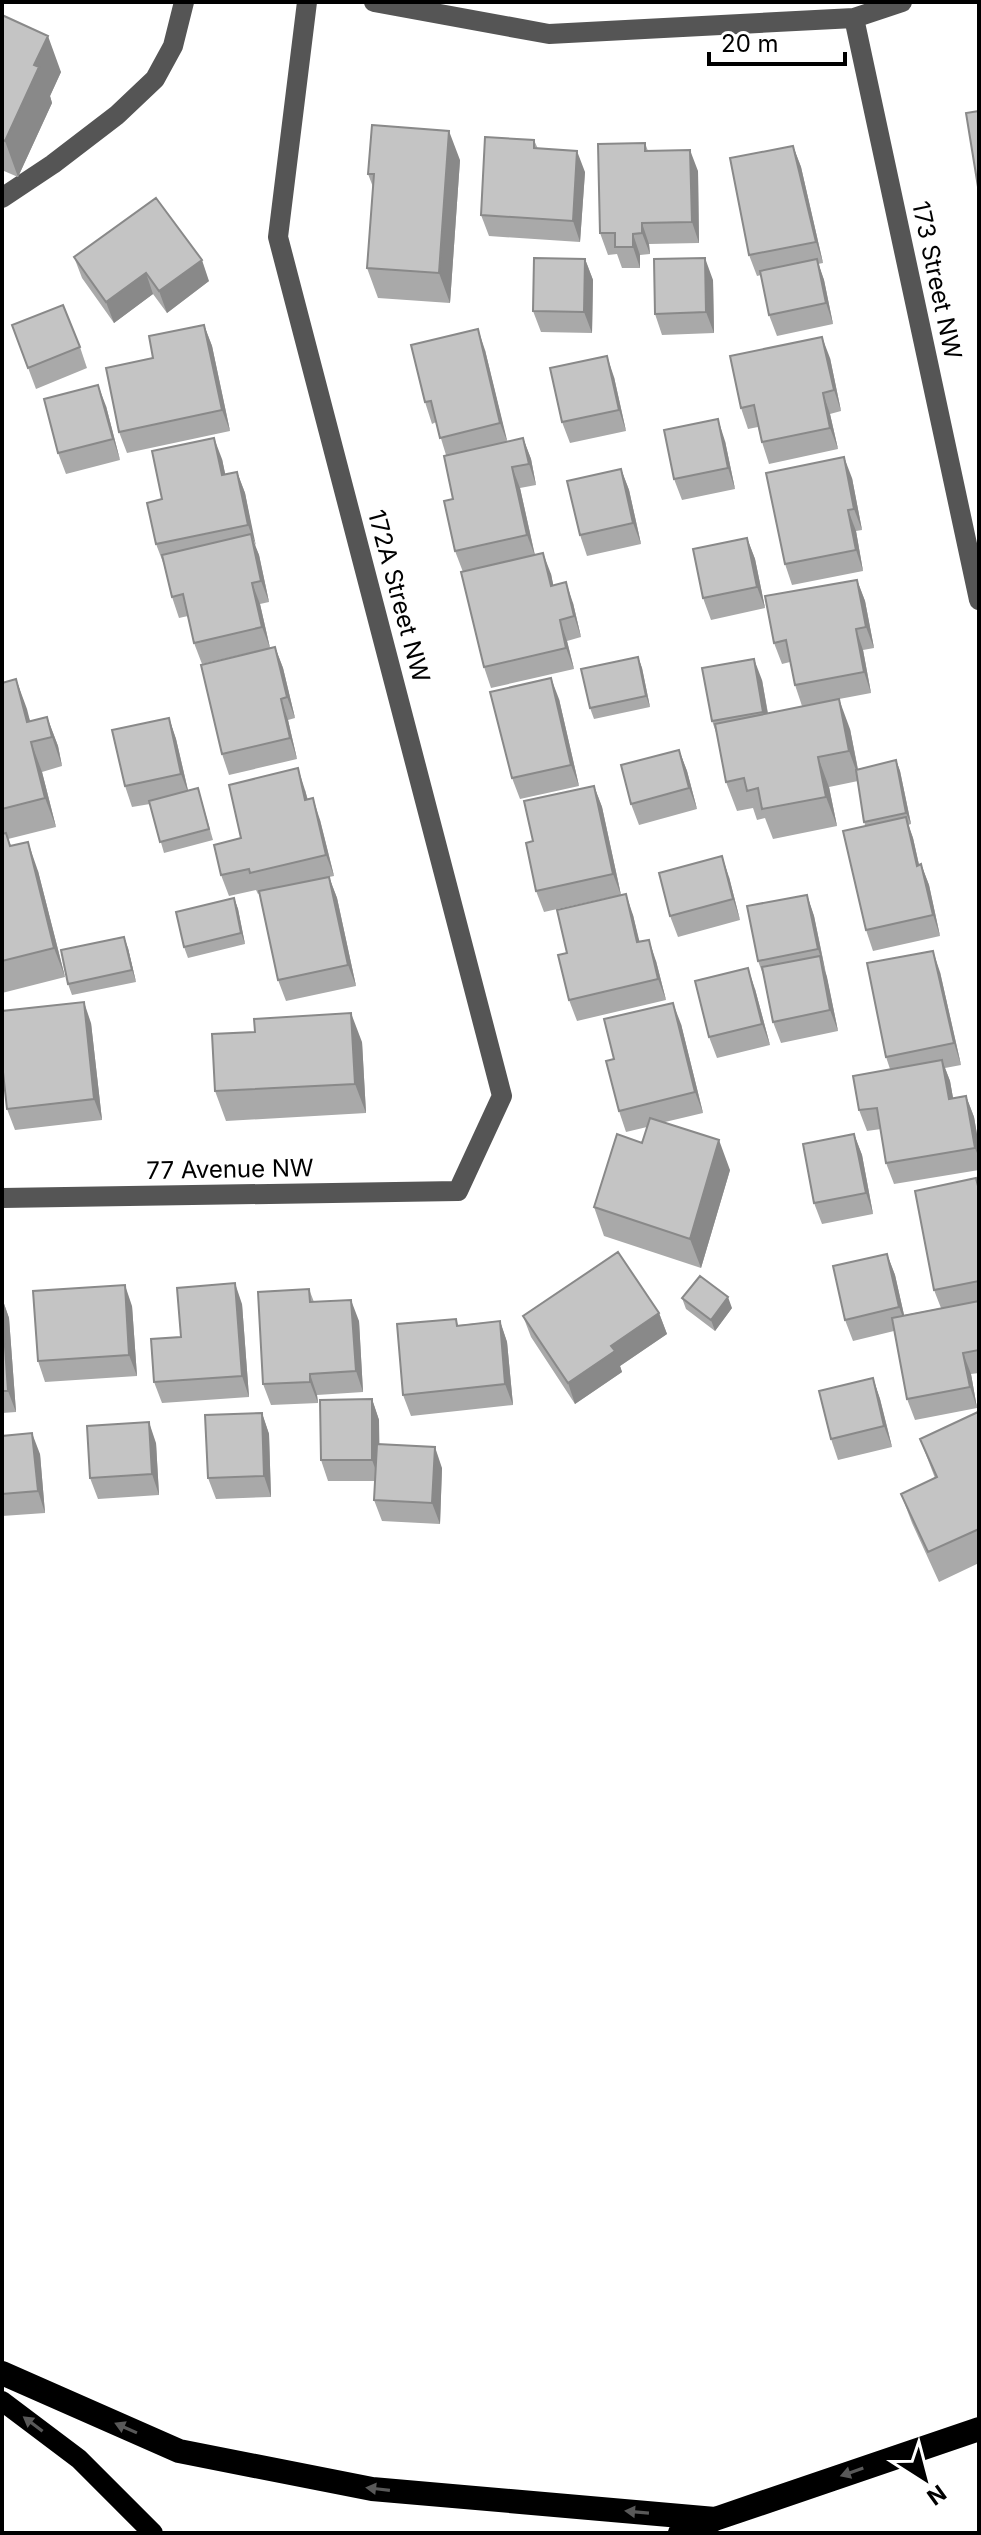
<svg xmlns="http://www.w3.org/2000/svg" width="981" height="2535" font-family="Inter,sans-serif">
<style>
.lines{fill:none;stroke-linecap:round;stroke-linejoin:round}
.minor{stroke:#555;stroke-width:20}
.major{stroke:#000;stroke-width:20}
.highway{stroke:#000;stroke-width:24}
.wall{fill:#a9a9a9}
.shaded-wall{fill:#898989}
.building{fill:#c4c4c4;stroke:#898989;stroke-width:2}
.oneway{fill:#595959}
.labels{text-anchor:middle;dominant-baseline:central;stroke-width:7;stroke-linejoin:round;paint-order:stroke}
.street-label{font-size:24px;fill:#000;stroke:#fff}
</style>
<rect width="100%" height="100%" fill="#fff"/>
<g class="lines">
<path class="minor" d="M374,2L549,34L854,18L902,2
M854,18L979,600
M2,198L53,164L117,115L155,79L173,46L184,2
M2,1198L458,1191L502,1096L278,237L307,2"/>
<path class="major" d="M2,2401L79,2459L153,2533"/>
<path class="highway" d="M2,2373L179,2451L372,2489L715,2519
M680,2533L715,2519L979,2429"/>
</g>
<path class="wall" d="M2,15L61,72L50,96L52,103L18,177L4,171L2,176Z
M534,140L538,149L585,172L580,242L489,236L481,215Z
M645,143L648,151L698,171L699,243L649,244L650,254L640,255V268H622L617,254L608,255L600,233Z
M793,146L801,167L823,263L818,264L824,280L833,324L777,336L769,315L761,275L757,276L749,255Z
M460,160L450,303L378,298L367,268L373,187L368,174Z
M74,257L209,281L167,313L153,294L114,323L82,278Z
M585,259L593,280L592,333L541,332L533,311Z
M713,280L714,333L662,335L655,314Z
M12,325L80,347L87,368L36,389Z
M204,325L212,346L230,431L127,453L119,432L153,358Z
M485,350L507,442L523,438L531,459L536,485L520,488L535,555L551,574L553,585L573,603L581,637L567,641L574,669L491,688L484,667L463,572L455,551L453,499L446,455L436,422L432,424L425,402Z
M830,358L841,411L830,414L838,449L769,464L762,442L758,427L748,429L741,408Z
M614,377L626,431L570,443L562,422Z
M106,406L120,460L66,474L58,453Z
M725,441L735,489L682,500L674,479Z
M222,459L225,474L237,472L245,493L255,546L259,555L269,602L260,604L270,648L202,664L194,643L188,616L179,618L172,597L164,565L156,544Z
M621,469L629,490L641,544L587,556L580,535Z
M852,478L862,530L856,531L863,571L792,585L785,564Z
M747,538L755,559L765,608L711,620L703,598Z
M857,580L865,601L874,648L863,650L871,693L802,706L795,685L790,662L782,664L774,643Z
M275,647L283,668L295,718L288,720L297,759L229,775L222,754Z
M638,657L642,668L650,707L594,719L590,708Z
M16,679L30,721L47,717L58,746L62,766L42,772L56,827L8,839L11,846L38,871L65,977L2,993V683Z
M762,680L768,713L850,729L858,769L896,760L900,771L911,824L908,825L913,838L919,865L921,864L929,885L940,936L873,951L866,930L865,826L858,781L829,787L837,826L773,839L765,818L757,820L753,808L737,811L726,782L717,735L712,721Z
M559,699L579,786L520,799L512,778Z
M169,718L176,739L188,790L198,788L213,840L164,853L150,804L132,807L125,786Z
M679,750L687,771L697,809L639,825L631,804Z
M594,786L602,807L621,895L633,915L639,942L656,961L666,1000L577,1021L569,1000L620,895L544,912L536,891L533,841Z
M305,790L308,800L320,820L334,876L329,877L337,898L356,986L286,1001L278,980L260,893L258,894L256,890L229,896L221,875L241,838Z
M729,877L740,920L678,937L670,916Z
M807,895L814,916L838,1031L781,1043L773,1022L764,977L758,961Z
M234,898L238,909L245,944L188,958L184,947Z
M128,948L136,982L72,995L68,984Z
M940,972L961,1065L945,1068L950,1081L953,1098L966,1096L974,1117L979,1146V1170L894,1184L886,1163L881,1129L867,1131L859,1110L890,1069L886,1057Z
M755,989L770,1045L717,1058L709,1037Z
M91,1023L102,1120L15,1130L7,1109Z
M681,1024L703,1113L665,1122L730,1170L701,1268L604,1236L594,1207L642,1143L647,1127L626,1132L619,1111L614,1059Z
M362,1042L366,1113L226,1121L215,1091Z
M854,1134L862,1155L873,1214L822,1224L814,1203Z
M976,1178L979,1186V1373L971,1374L977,1408L915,1420L907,1399L894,1331L853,1341L845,1320L887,1254L895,1275L904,1315L941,1308L934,1290Z
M309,1289L314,1302L359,1321L363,1392L317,1395L318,1403L271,1405L263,1384Z
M2,1298L9,1318L16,1412L2,1413Z
M682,1298L732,1308L715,1331L686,1309Z
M242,1304L249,1397L162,1403L154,1382L181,1337Z
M132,1306L137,1376L45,1382L38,1361Z
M659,1313L667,1334L620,1366L622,1372L575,1404L531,1337L523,1316Z
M456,1319L458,1325L500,1321L507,1342L513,1405L411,1416L403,1395Z
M873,1378L880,1399L892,1447L838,1460L831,1439Z
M372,1399L379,1420V1444L442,1468L440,1524L382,1521L374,1500L375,1481H328L321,1460Z
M262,1413L269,1434L271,1497L216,1499L208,1478Z
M979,1415V1563L939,1582L912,1523L901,1494L935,1478L920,1439Z
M2,1436L40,1454L45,1513L2,1516Z
M156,1443L159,1495L98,1499L90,1478Z"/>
<path class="shaded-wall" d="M48,36L61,72L50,96L52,103L18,177L5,141L34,65Z
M449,131L460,160L450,303L439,273Z
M793,146L801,167L823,263L816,242Z
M690,150L698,171L699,243L692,222Z
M577,151L585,172L580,242L573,221Z
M642,223L649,244L650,254L642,233Z
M633,234L640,255V268L633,247Z
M705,258L713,280L714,333L706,312Z
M585,259L593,280L592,333L584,312Z
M817,259L824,280L833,324L826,303Z
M202,260L209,281L167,313L159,291Z
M146,273L153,294L114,323L106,302Z
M204,325L212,346L230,431L222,410Z
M478,329L485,350L508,444L500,423Z
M822,337L830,358L841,411L834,390Z
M607,356L614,377L626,431L619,410Z
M98,385L106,406L120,460L113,439Z
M823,393L830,414L838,449L830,428Z
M718,419L725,441L735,489L728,468Z
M214,438L222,459L230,496L222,475Z
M523,438L531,459L536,485L529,464Z
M844,457L852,478L862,530L854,509Z
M512,467L520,488L535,556L527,535Z
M621,469L629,490L641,544L633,523Z
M237,472L245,493L256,546L248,525Z
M848,510L856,531L863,571L856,550Z
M251,534L259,555L269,602L261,581Z
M747,538L755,559L765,608L757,587Z
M543,553L551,574L558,607L551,586Z
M857,580L865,601L874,648L866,627Z
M566,582L573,603L581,637L574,616Z
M252,583L260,604L270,648L262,627Z
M560,620L567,641L574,669L566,648Z
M856,629L863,650L871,693L864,672Z
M275,647L283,668L295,718L287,697Z
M638,657L642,668L650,707L646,696Z
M754,659L762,680L771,733L763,712Z
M551,678L559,699L579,786L571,765Z
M16,679L27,709L35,741L27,722Z
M281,699L288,720L297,759L290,738Z
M839,699L850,729L860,781L849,751Z
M47,717L58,746L62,766L52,737Z
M169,718L176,739L189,795L181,774Z
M31,742L42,772L56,827L45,798Z
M679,750L687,771L697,809L689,788Z
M818,757L829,787L837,826L826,797Z
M896,760L900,771L911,824L906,813Z
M298,768L305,790L313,821L305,800Z
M594,786L602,807L621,895L613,874Z
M313,798L320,820L334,876L326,855Z
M906,817L913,838L924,887L917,866Z
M28,842L38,871L65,977L54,948Z
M722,856L729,877L740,920L733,899Z
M921,864L929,885L940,936L933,915Z
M329,877L337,898L356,986L348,965Z
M626,894L633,915L645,964L637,942Z
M807,895L814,916L825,970L818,949Z
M234,898L238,909L245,944L241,933Z
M124,937L128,948L136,982L132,970Z
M649,940L656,961L666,1000L658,979Z
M933,951L940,972L961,1065L954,1043Z
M820,956L827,977L838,1031L830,1010Z
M748,968L755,989L770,1045L762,1024Z
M84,1002L91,1023L102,1120L94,1099Z
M673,1003L681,1024L703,1113L695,1092Z
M351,1013L362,1042L366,1113L355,1084Z
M942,1060L950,1081L957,1120L949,1099Z
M966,1096L974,1117L979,1146V1158L975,1148Z
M854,1134L862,1155L873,1214L866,1193Z
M719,1140L730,1170L701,1268L690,1239Z
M887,1254L895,1275L907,1328L899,1307Z
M235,1283L242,1304L249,1397L242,1376Z
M125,1285L132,1306L137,1376L129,1355Z
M728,1297L732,1308L715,1331L711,1320Z
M2,1298L9,1318L16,1412L8,1391Z
M351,1300L359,1321L363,1392L356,1371Z
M659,1313L667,1334L620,1366L622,1372L575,1404L568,1383L611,1346Z
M500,1321L507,1342L513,1405L505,1384Z
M963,1353L971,1374L977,1408L970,1387Z
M310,1374L317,1395L318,1403L310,1382Z
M873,1378L880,1399L892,1447L884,1426Z
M372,1399L379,1420L380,1481L372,1460Z
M262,1413L269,1434L271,1497L264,1476Z
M149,1422L156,1443L159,1495L152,1474Z
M32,1433L40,1454L45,1513L38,1491Z
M435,1447L442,1468L440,1524L432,1503Z"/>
<path class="building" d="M2,15L48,36L34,65L39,67L5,141L2,140Z
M979,111V193L966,113Z
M372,125L449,131L439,273L367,268L374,174H368Z
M485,137L534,140V148L577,151L573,221L481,215Z
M645,143V151L690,150L692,222L642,223V233L633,234V247H615V233H600L598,144Z
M793,146L816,242L749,255L730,158Z
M156,198L202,260L159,291L146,273L106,302L74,257Z
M534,258L585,259L584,312L533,311Z
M705,258L706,312L655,314L654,259Z
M817,259L826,303L769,315L760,271Z
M63,305L80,347L28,368L12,325Z
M204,325L222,410L119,432L106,368L153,358L149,336Z
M478,329L500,423L440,438L431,401L425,402L411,345Z
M822,337L834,390L823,393L830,428L762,442L754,405L741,408L730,356Z
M607,356L619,410L562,422L550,368Z
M98,385L113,439L58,453L44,399Z
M718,419L728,468L674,479L664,430Z
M214,438L222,475L237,472L248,525L156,544L147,503L162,499L152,451Z
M523,438L529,464L512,467L527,535L455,551L444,501L453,499L444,456Z
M844,457L854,509L848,510L856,550L785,564L766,473Z
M621,469L633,523L580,535L567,481Z
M251,534L261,581L252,583L262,627L194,643L183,594L172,597L162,555Z
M747,538L757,587L703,598L693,549Z
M543,553L551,586L566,582L574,616L560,620L566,648L484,667L461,572Z
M857,580L866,627L856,629L864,672L795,685L786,640L774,643L765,596Z
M275,647L287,697L281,699L290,738L222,754L201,665Z
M638,657L646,696L590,708L581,669Z
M754,659L763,712L712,721L702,668Z
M551,678L571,765L512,778L490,692Z
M16,679L27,722L47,717L52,737L31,742L45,798L2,809V683Z
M839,699L849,751L818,757L826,797L762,809L758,788L747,791L744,778L726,782L715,724Z
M169,718L181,774L125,786L112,730Z
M679,750L689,788L631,804L621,765Z
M896,760L906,813L864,822L856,770Z
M298,768L305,800L313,798L326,855L250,873L249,869L221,875L214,845L241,838L229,785Z
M594,786L613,874L536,891L526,843L533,841L524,801Z
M198,788L209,829L160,842L149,801Z
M906,817L917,866L921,864L933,915L866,930L843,831Z
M6,833L10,846L28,842L54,948L2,961V834Z
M722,856L733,899L670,916L659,873Z
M329,877L348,965L278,980L259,891Z
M626,894L637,942L649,940L658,979L569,1000L558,955L567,953L557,910Z
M807,895L818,949L758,961L747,906Z
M234,898L241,933L184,947L176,912Z
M124,937L132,970L68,984L61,950Z
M933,951L954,1043L886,1057L867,963Z
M820,956L830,1010L773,1022L762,967Z
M748,968L762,1024L709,1037L695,981Z
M84,1002L94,1099L7,1109L2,1063V1011Z
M673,1003L695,1092L619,1111L606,1061L614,1059L604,1019Z
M351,1013L355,1084L215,1091L212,1034L255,1032L254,1019Z
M942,1060L949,1099L966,1096L975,1148L886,1163L877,1108L859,1110L853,1076Z
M650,1118L719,1140L690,1239L594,1207L617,1134L642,1143Z
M854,1134L866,1193L814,1203L803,1144Z
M976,1178L979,1190V1281L934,1290L915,1191Z
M618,1252L659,1313L611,1346L615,1351L568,1383L523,1316Z
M887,1254L899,1307L845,1320L833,1266Z
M700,1276L728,1297L711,1320L682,1298Z
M235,1283L242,1376L154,1382L151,1339L181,1337L177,1288Z
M125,1285L129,1355L38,1361L33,1291Z
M309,1289L310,1302L351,1300L356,1371L310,1374V1382L263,1384L258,1292Z
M979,1301V1350L963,1353L970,1387L907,1399L892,1318Z
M2,1303L8,1391H2Z
M456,1319L457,1326L500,1321L505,1384L403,1395L397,1324Z
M873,1378L884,1426L831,1439L819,1391Z
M372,1399V1460H321L320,1400Z
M978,1412L979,1415V1529L928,1552L901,1494L937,1477L920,1439Z
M262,1413L264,1476L208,1478L205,1415Z
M149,1422L152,1474L90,1478L87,1426Z
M32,1433L38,1491L2,1494V1436Z
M377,1444L435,1447L432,1503L374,1500Z"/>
<defs><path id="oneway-solid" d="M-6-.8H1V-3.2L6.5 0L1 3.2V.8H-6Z" transform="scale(2)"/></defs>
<g class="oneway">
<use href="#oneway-solid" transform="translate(33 2424) rotate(-143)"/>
<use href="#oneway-solid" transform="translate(126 2428) rotate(-156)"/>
<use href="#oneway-solid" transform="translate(852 2472) rotate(161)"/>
<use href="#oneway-solid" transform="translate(378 2489) rotate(-173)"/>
<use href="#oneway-solid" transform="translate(637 2512) rotate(-175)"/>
</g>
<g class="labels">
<g class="street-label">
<text transform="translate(937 280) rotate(78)">173 Street NW</text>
<text transform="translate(399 596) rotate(75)">172A Street NW</text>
<text transform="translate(230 1169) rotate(-1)">77 Avenue NW</text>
</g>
</g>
<rect width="981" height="2535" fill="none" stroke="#000000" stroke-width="8"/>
<g transform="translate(925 2479) rotate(144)" stroke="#ffffff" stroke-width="6" paint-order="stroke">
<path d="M0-6L14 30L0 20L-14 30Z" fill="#000000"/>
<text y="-12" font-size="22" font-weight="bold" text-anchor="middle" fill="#000000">N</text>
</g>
<path d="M709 52v12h136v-12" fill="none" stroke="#000000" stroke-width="4"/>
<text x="721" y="52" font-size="24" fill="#000000" stroke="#ffffff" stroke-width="6" paint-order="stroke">20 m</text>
</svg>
